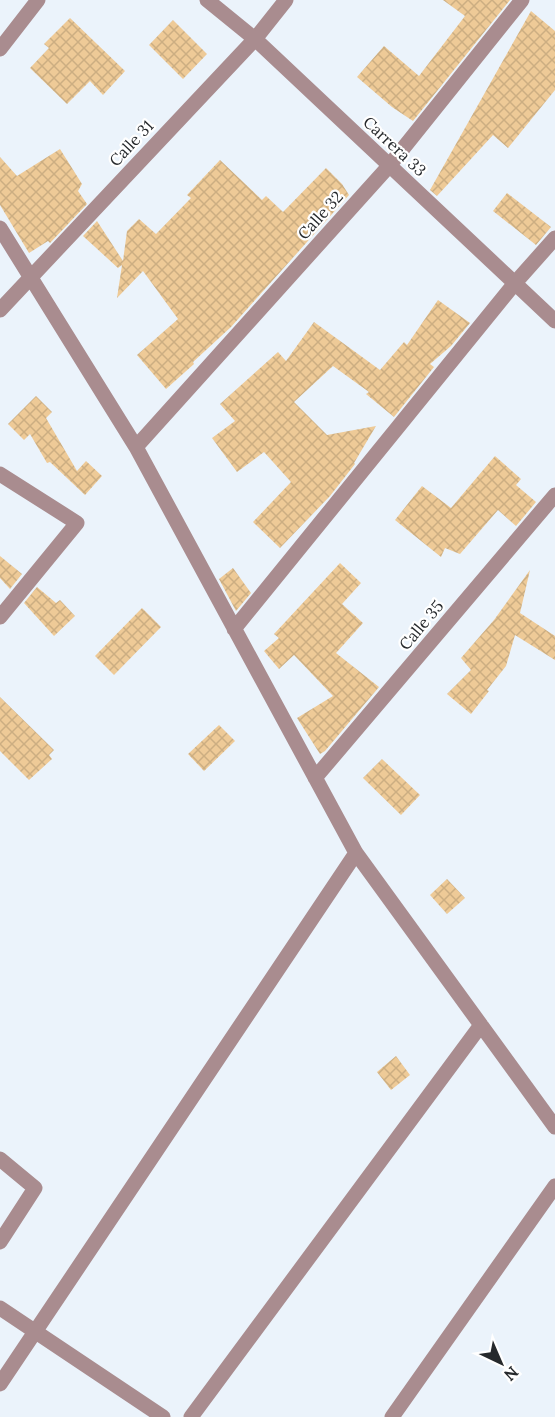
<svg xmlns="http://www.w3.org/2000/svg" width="555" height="1417" font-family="Lora,serif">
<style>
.building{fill:url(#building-cross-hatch)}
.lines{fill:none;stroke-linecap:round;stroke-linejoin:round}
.minor{stroke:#a98c8f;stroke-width:15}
.labels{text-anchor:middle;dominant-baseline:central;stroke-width:4.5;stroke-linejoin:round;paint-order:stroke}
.street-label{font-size:16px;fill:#26292c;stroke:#fff}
</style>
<defs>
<pattern id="building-cross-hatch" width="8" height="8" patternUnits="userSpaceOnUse" patternTransform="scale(1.5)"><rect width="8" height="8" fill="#eeca97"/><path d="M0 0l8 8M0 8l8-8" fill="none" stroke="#ccae82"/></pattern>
</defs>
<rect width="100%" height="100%" fill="#ebf3fb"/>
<path class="building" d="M443,0H510L413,121L392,107L357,77L384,46L419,76L465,16Z
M531,11L555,31V90L508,148L493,135L437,196L430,190Z
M70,18L125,71L103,95L90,81L67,104L30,68L49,48L44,44Z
M173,20L207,54L183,79L149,45Z
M60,149L82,184L78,191L87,204L50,243L48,241L29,253L0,205V157L17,176Z
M220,160L262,200L266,196L283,212L326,168L342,184L349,195L231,327L193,362L194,364L166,389L137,355L178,319L143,271L117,298L122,265L118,268L83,236L97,221L123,261L127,231L139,219L156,234L191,198L187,195Z
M507,193L551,227L536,245L493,211Z
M438,300L470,323L451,346L430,364L434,367L394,417L366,394L369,392L333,366L294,402L327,435L376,426L354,463L355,464L330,496L280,548L253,522L291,482L264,452L237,472L212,438L235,421L220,404L278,352L286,361L314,322L380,370L404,342L407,345Z
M36,396L52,412L46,418L77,471L86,461L102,476L85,495L50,462L47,463L30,434L24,440L8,424Z
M495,456L521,479L516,485L536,502L516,526L498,510L460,554L445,548L441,557L395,520L422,486L451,508Z
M0,556L22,574L10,589L0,578Z
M340,563L361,583L342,604L363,623L336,653L379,687L325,751L320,754L297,718L333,696L294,655L279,669L264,651L279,638L274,634Z
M233,568L251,593L236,611L219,579Z
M530,570L520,613L555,636V660L515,635L506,666L487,690L489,691L471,714L447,694L471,670L461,658L494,620Z
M37,587L56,603L60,600L75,616L54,636L24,603Z
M142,608L161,627L114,675L95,656Z
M0,697L54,750L49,755L52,759L29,780L0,751Z
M219,725L235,741L204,771L188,754Z
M382,759L420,795L401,815L363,778Z
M447,879L465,898L447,914L430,895Z
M396,1056L410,1075L391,1090L377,1072Z"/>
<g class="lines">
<path class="minor" d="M207,0L255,39L555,321
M0,49L38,0
M0,228L136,447L356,853L555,1127
M0,310L255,39L286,0
M136,447L389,166L522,0
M0,474L77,523L0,617
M234,629L515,283L555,238
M315,778L555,495
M0,1159L35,1188L0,1242
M0,1308L163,1417
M0,1384L356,853
M191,1417L481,1025
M392,1417L555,1186"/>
</g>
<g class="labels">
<g class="street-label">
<text transform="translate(131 143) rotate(-47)">Calle 31</text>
<text transform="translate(395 146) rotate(43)">Carrera 33</text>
<text transform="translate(320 215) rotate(-48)">Calle 32</text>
<text transform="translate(421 625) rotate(-50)">Calle 35</text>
</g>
</g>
<g transform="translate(501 1363) rotate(136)" stroke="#ffffff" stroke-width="4.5" paint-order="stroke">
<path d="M0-4.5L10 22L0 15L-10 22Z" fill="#26292c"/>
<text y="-9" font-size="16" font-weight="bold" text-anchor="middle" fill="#26292c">N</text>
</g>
</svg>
